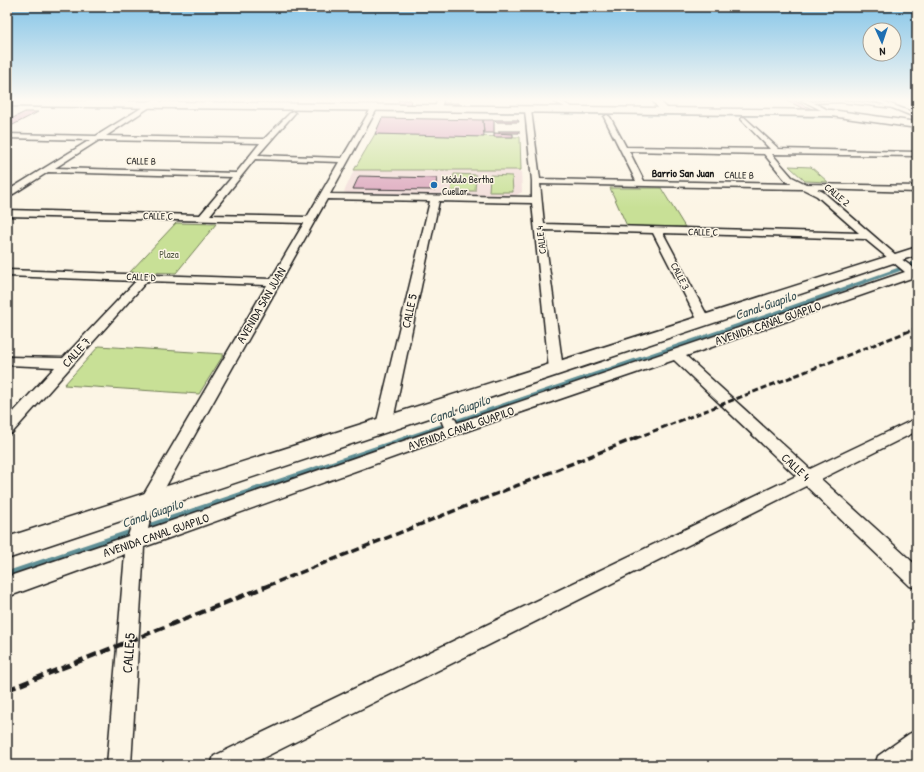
<svg xmlns="http://www.w3.org/2000/svg" width="924" height="772" font-family="'Patrick Hand',sans-serif">
<style>
.built{fill:#f2ddd9}
.green{fill:#c8e096;stroke:#727e59}
.lines{fill:none;stroke-linecap:round;stroke-linejoin:round}
.stream-far3{stroke:#5f8f96;stroke-width:2}
.stream-far2{stroke:#5f8f96;stroke-width:3.5}
.stream-far1{stroke:#5f8f96;stroke-width:4.5}
.stream{stroke:#5f8f96;stroke-width:5.5}
.building{fill:#dba5bc;stroke:#1c1c1c}
.service-casing{stroke:#1c1c1c;stroke-width:3}
.minor-casing{stroke:#1c1c1c;stroke-width:3}
.tertiary-casing{stroke:#1c1c1c;stroke-width:3}
.secondary-casing{stroke:#1c1c1c;stroke-width:3}
.service{fill:#fcf5e5;fill-rule:evenodd}
.minor{fill:#fcf5e5;fill-rule:evenodd}
.tertiary{fill:#fcf5e5;fill-rule:evenodd}
.secondary{fill:#fcf5e5;fill-rule:evenodd}
.rail-far2{stroke:#1c1c1c;stroke-width:3;stroke-dasharray:6 3;stroke-linecap:butt}
.rail-far1{stroke:#1c1c1c;stroke-width:3.5;stroke-dasharray:8 3.5;stroke-linecap:butt}
.rail{stroke:#1c1c1c;stroke-width:4.5;stroke-dasharray:10 4.5;stroke-linecap:butt}
.poi-dot{fill:#1f6fb2;stroke:#fcf5e5;stroke-width:1.5}
.labels{text-anchor:middle;dominant-baseline:central;stroke-width:3;stroke-linejoin:round;paint-order:stroke}
.far-street-label{font-size:10px;fill:#1c1c1c;stroke:#fcf5e5}
.far-poi-label{font-size:10px;fill:#1c1c1c;stroke:#fcf5e5;text-anchor:start}
.far-park-label{font-size:10px;fill:#505741;stroke:#fcf5e5}
.far-neighbourhood-label{font-size:11px;font-weight:bold;fill:#1c1c1c;stroke:#fcf5e5}
.street-label{font-size:12px;fill:#1c1c1c;stroke:#fcf5e5}
.water-label{font-size:13px;font-style:italic;fill:#3e5659;stroke:#fcf5e5}
.near-street-label{font-size:14px;fill:#1c1c1c;stroke:#fcf5e5}
</style>
<rect width="100%" height="100%" fill="#fcf5e5"/>
<filter id="ink" filterUnits="userSpaceOnUse"><feTurbulence type="fractalNoise" baseFrequency=".025" numOctaves="2"/><feDisplacementMap in="SourceGraphic" scale="8" xChannelSelector="R" yChannelSelector="G"/><feConvolveMatrix kernelMatrix="1 2 1 2 8 2 1 2 1" color-interpolation-filters="sRGB"/></filter>
<g filter="url(#ink)">
<path class="built" d="M354,170H521L522,192L515,196L348,193L344,192Z"/>
<path class="green" d="M375,134L520,137L521,170H354Z
M789,166L811,167L828,182L805,181Z
M454,174L476,175L475,191H451Z
M490,175L512,176L513,192H489Z
M610,188H661L685,227L627,226Z
M176,223L216,224L176,273L130,272Z
M99,346L224,354L199,394L64,385Z"/>
<g class="lines">
<path class="stream-far3" d="M7,106L843,117"/>
<path class="stream-far2" d="M750,322L917,263"/>
<path class="stream-far1" d="M408,438L753,321"/>
<path class="stream" d="M143,528L411,437
M7,574L134,531"/>
</g>
<path class="building" d="M399,100H411L410,105H397Z
M785,100H793L812,109L809,111Z
M443,103H459V106H446L443,105Z
M25,112H38L7,128V121Z
M382,118L483,120L484,137L375,134Z
M483,120H494V133H484Z
M495,120H518L519,122H496Z
M499,131H519V133H499Z
M494,133L513,134V137H494Z
M359,176L437,178L435,190L353,189Z"/>
<g class="lines">
<g class="service-casing">
<path id="service" d="M840,100L895,106L897,107L895,108L840,102L809,103L807,102Z"/>
</g>
<g class="minor-casing">
<path id="minor" d="M437,100H443L441,109L438,111L435,109Z
M551,100H558L580,111L575,112Z
M801,100H808L834,113L829,114Z
M873,100H880L917,114V118Z
M151,102L153,103V105L106,136L264,139L292,111L295,113L294,114L258,155L342,158L372,107L377,106L378,107L330,194L532,197V181L525,110L528,108L531,110L540,179L636,181L604,117L607,115L610,117L626,147L770,149L742,120L741,119L744,117L779,149L917,152V156L772,154L792,177L806,184L917,186V192L817,189L823,192L897,256L915,269H917V276L686,356L810,469L917,418V431L821,479L917,566V588L910,586L806,486L249,765H211L214,756L796,476L674,360L458,434L144,547L131,765H107L125,554L7,597V577L128,536L138,504L267,285L147,281L12,433L7,435V419L55,367L7,365V357L63,358L136,281L7,276V270L271,279L304,223L7,216V210L200,215L232,177L48,172L7,198V191L90,140L7,138V134L96,136ZM99,140L260,143L236,173L55,168ZM629,151L764,154L786,181L792,184L644,181ZM255,159L339,162L307,217L210,215ZM540,184L803,189L817,196L859,233L544,224ZM327,199L430,201L376,425L379,429L384,431L389,429L392,425L439,201L532,203L549,369L551,372L556,374L561,372L563,369L544,230L653,233L698,321L700,324H708L710,321L663,233L865,239L905,272L457,423L447,402L442,401L437,402L435,406L444,427L148,529L152,511Z
M915,128H917V134L912,130Z
M917,730V757L907,765H875L878,756L909,734Z"/>
</g>
<g class="tertiary-casing">
<path id="tertiary" d="M153,100H162L154,106H148V102Z
M652,100H659L668,109V113H662Z
M917,247V255L7,559V537Z"/>
</g>
<g class="secondary-casing">
<path id="secondary" d="M7,100L831,110L917,122V128L831,116L7,106Z"/>
</g>
<use href="#service" class="service"/>
<use href="#minor" class="minor"/>
<use href="#tertiary" class="tertiary"/>
<use href="#secondary" class="secondary"/>
<path class="rail-far2" d="M636,438L917,328"/>
<path class="rail-far1" d="M267,586L638,437"/>
<path class="rail" d="M7,690L270,585"/>
</g>
</g>
<linearGradient id="sky" x2="0" y2="1"><stop stop-color="#83c4e8"/><stop offset="0.48" stop-color="#fefaf3"/><stop offset="1" stop-color="#fefaf3" stop-opacity="0"/></linearGradient>
<rect width="924" height="208" fill="url(#sky)"/>
<circle class="poi-dot" cx="434" cy="185" r="4"/>
<g class="labels">
<g class="far-street-label">
<text transform="translate(141 161) rotate(1)">CALLE B</text>
<text transform="translate(739 175) rotate(1)">CALLE B</text>
<text transform="translate(837 195) rotate(39)">CALLE 2</text>
<text transform="translate(158 216) rotate(1)">CALLE C</text>
<text transform="translate(703 232) rotate(1)">CALLE C</text>
<text transform="translate(541 240) rotate(-97)">CALLE 4</text>
<text transform="translate(680 276) rotate(63)">CALLE 3</text>
<text transform="translate(141 277) rotate(2)">CALLE D</text>
</g>
<g class="far-poi-label">
<text x="442" y="179">Módulo Bertha<tspan x="442" dy="12">Cuellar</tspan></text>
</g>
<g class="far-park-label">
<text x="169" y="254">Plaza</text>
</g>
<g class="far-neighbourhood-label">
<text x="683" y="173">Barrio San Juan</text>
</g>
<g class="street-label">
<text transform="translate(261 305) rotate(-60)">AVENIDA SAN JUAN</text>
<text transform="translate(409 311) rotate(-78)">CALLE 5</text>
<text transform="translate(768 323) rotate(-19)">AVENIDA CANAL GUAPILO</text>
<text transform="translate(76 352) rotate(-48)">CALLE 7</text>
<text transform="translate(461 428) rotate(-19)">AVENIDA CANAL GUAPILO</text>
<text transform="translate(796 467) rotate(43)">CALLE 4</text>
<text transform="translate(156 535) rotate(-19)">AVENIDA CANAL GUAPILO</text>
</g>
<g class="water-label">
<text transform="translate(765 305) rotate(-19)">Canal Guapilo</text>
<text transform="translate(459 409) rotate(-19)">Canal Guapilo</text>
<text transform="translate(152 513) rotate(-19)">Canal Guapilo</text>
</g>
<g class="near-street-label">
<text transform="translate(128 653) rotate(-86)">CALLE 5</text>
</g>
</g>
<rect width="924" height="772" fill="none" stroke="#fcf5e5" stroke-width="24"/>
<rect x="12" y="12" width="900" height="748" fill="none" stroke="#1c1c1c" stroke-width="1.5" filter="url(#ink)"/>
<g transform="translate(882 42) rotate(177)"><circle r="19" fill="#fcf5e5" stroke="#a29e95"/>
<path d="M0-3L7 15L0 10L-7 15Z" fill="#1f6fb2"/>
<text y="-6" font-size="11" font-weight="bold" text-anchor="middle" fill="#1c1c1c">N</text>
</g>
</svg>
